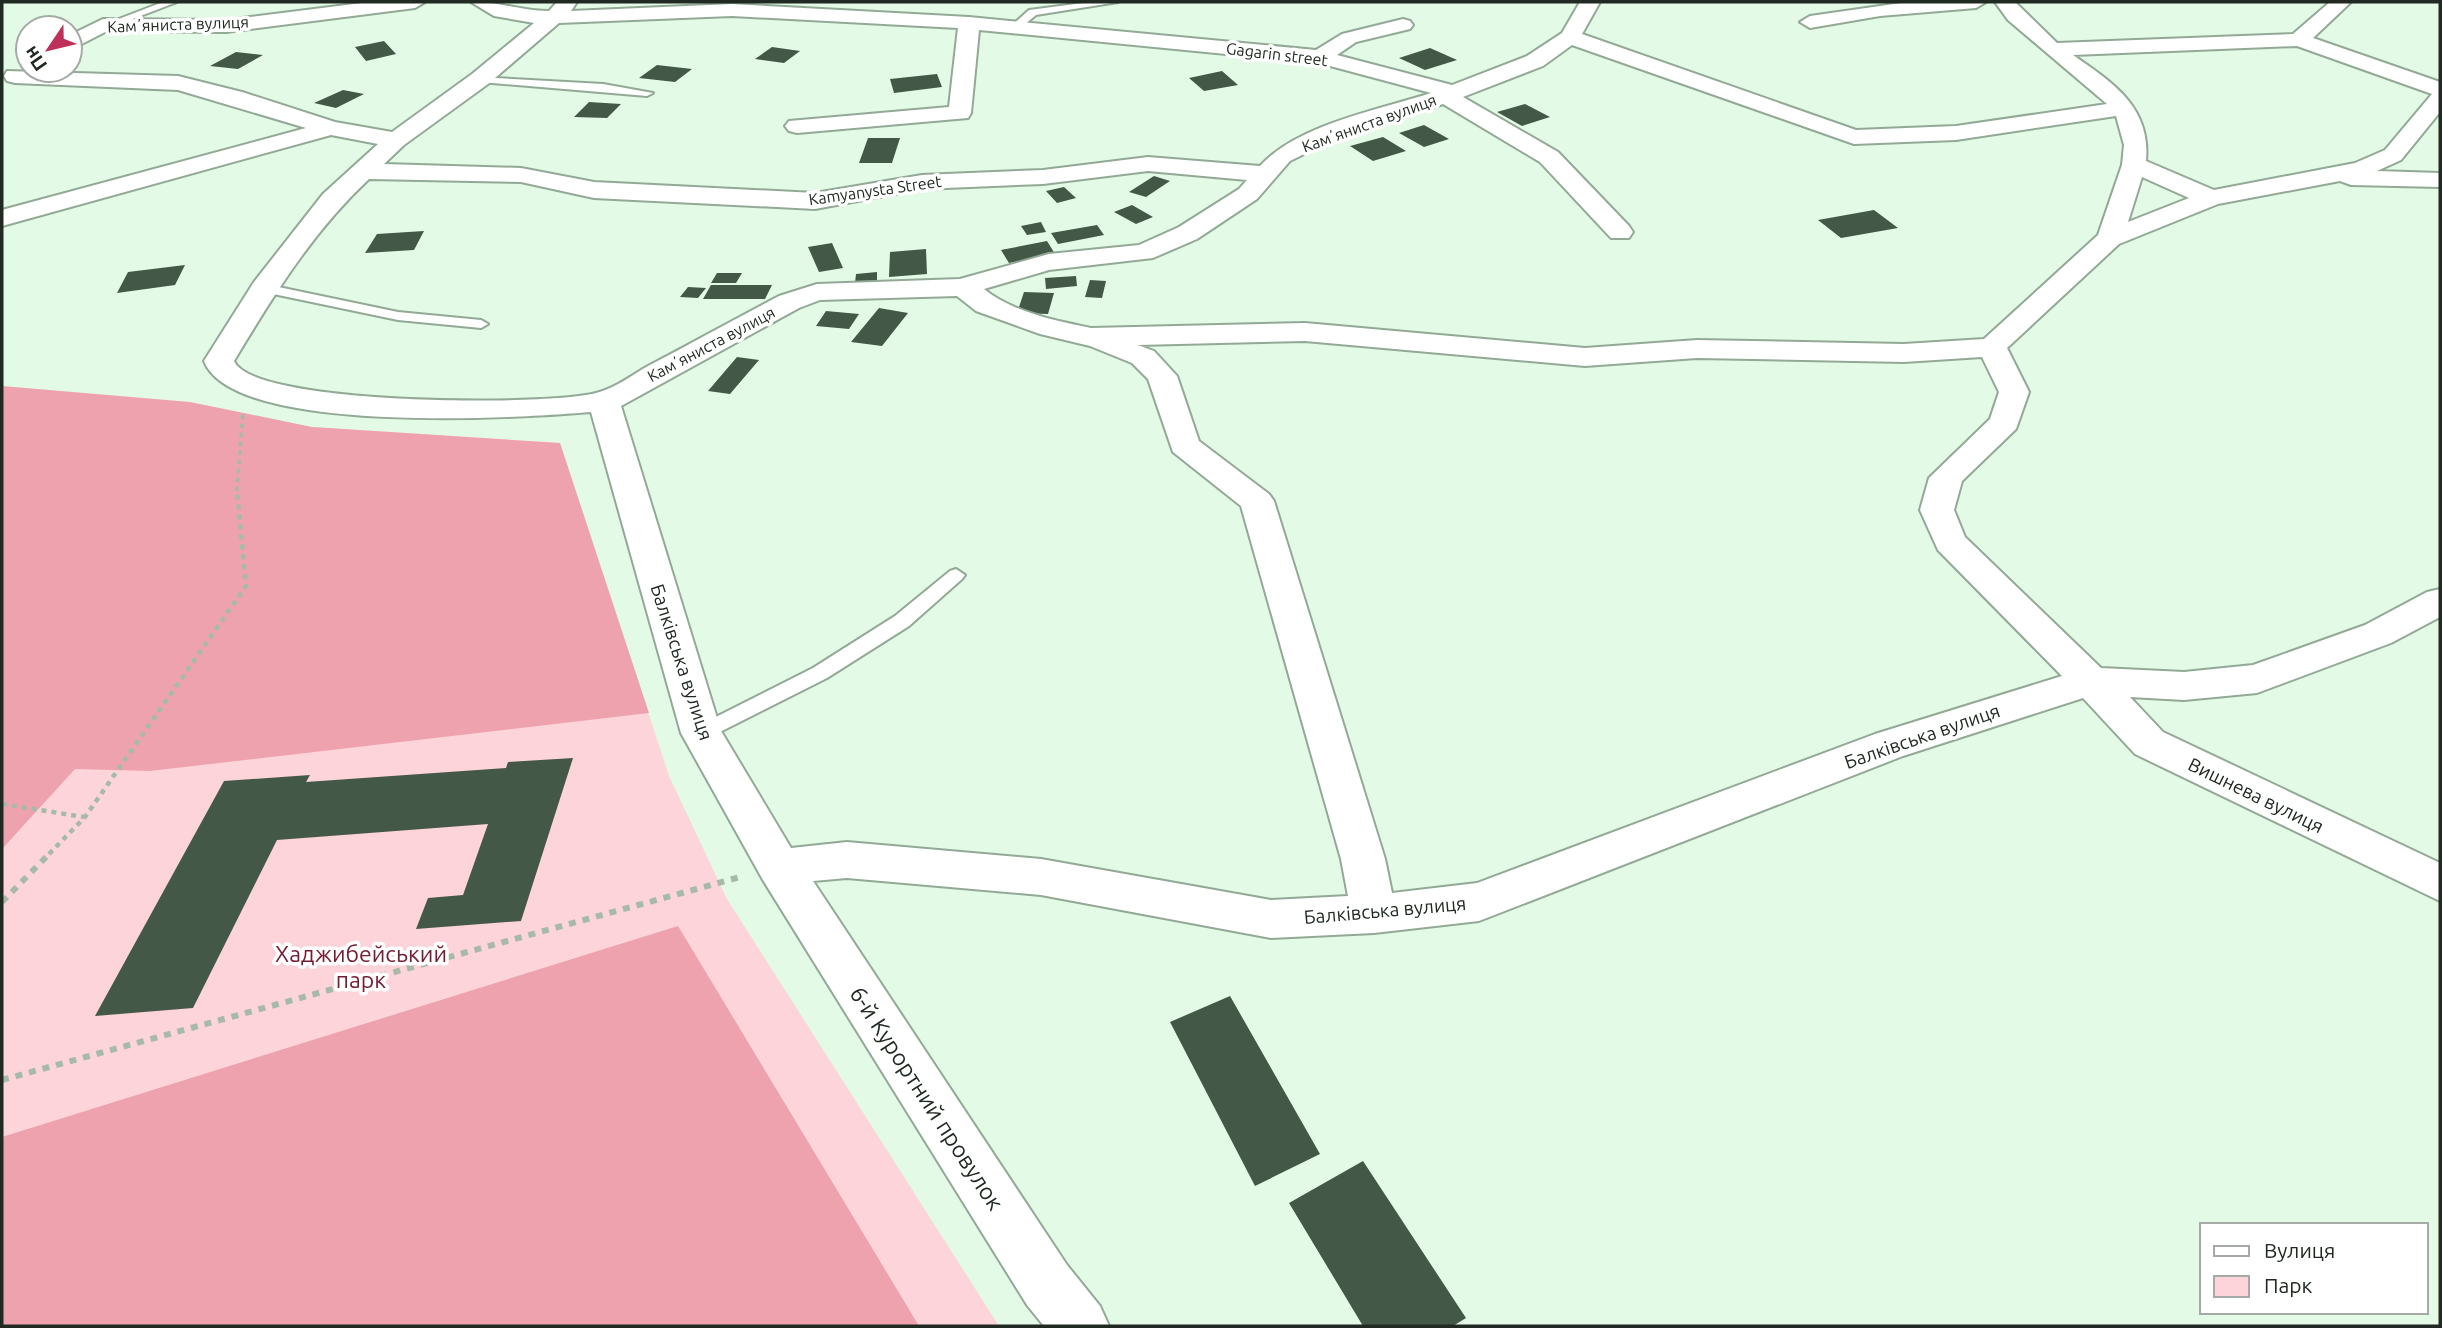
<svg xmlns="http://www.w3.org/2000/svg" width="2442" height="1328" font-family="Ubuntu,sans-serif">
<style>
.green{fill:#fcd4da}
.forest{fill:#eea2ae}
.building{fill:#435847}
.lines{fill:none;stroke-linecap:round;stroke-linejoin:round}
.lane-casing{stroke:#92a996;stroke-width:4}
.street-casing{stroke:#92a996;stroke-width:4}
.path-far2{stroke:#a7baaa;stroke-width:3.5;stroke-dasharray:4.5 4.5;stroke-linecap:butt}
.path-far1{stroke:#a7baaa;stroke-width:4.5;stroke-dasharray:5 5;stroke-linecap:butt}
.path{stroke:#a7baaa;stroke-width:6;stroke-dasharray:7 7;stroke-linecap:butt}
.lane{fill:#fff;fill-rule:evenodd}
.street{fill:#fff;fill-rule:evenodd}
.labels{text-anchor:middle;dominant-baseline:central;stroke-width:7;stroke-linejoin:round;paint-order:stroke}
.far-street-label{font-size:16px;fill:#212a22;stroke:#fff}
.street-label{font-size:19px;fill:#212a22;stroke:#fff}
.near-park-label{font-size:23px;fill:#731c34;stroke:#fff}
.near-street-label{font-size:23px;fill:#212a22;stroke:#fff}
</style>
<rect width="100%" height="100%" fill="#e2fae6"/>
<path class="green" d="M2,398L312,427L560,443L669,776L727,899L999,1326H2Z"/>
<path class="forest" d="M2,386L190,402L312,427L560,443L649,713L150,771L75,769L2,849Z
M678,926L919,1326H2V1137Z"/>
<path class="building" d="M384,41L396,54L366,61L355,47Z
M772,47L800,51L784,63L755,59Z
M1430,48L1457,60L1425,70L1399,58Z
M236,52L263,55L238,69L210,66Z
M657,65L692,69L675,82L639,78Z
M1222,71L1238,85L1204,91L1189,78Z
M937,74L942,87L894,93L890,79Z
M343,90L364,94L336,108L314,103Z
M589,102L621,104L607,118L574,117Z
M1525,104L1550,117L1522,126L1497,112Z
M1424,125L1449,139L1424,147L1399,133Z
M1383,137L1406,151L1373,161L1350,146Z
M868,138H900L892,163H859Z
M1154,176L1170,181L1146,197L1129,192Z
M1064,187L1076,198L1057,203L1046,191Z
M1132,205L1153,217L1136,224L1114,212Z
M1874,210L1898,228L1841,238L1818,220Z
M1041,222L1046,232L1027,235L1021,226Z
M1097,225L1104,235L1058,244L1051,233Z
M424,231L414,250L365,253L377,234Z
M1047,241L1055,254L1009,263L1001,250Z
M832,243L843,268L819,272L808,247Z
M926,249L927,274L889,277L890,252Z
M185,265L175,285L117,293L128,272Z
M877,272V281L855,283L856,274Z
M717,273H742L736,283H711Z
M1076,276L1077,286L1046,289L1045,278Z
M1090,280L1106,281L1102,298L1085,297Z
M711,285H772L765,299H703Z
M688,287L706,288L698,298L680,297Z
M1024,292L1054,293L1048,314L1017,313Z
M879,308L908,313L882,346L851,342Z
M826,311L859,314L849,329L816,326Z
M737,357L759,360L730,394L708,391Z
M573,758L521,921L416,929L428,898L463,895L488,824L277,840L193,1008L95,1016L224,781L310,775L306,782L506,768L508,762Z
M1230,996L1320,1154L1255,1186L1170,1022Z
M1363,1161L1466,1318L1453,1326H1363L1289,1203Z"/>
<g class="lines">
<g class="lane-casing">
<path id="lane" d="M163,2H177L112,27L103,25Z
M1091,2H1118L1036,15L1019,29L1010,27L1029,10Z
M476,77L603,84L653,93L647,96L480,82L476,81Z
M264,284L398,312L481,320L488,324L481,328L398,320L259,291V285Z
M956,569L965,575L962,579L909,626L827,678L708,738H694L691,733L694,728L813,668L895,616L950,571Z"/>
</g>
<g class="street-casing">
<path id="street" d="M370,2H425L415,8L226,32L107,31L70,50V35L103,19L226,20Z
M471,2C498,1 521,11 549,11L557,2H577L571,11L732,4L969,17L1316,50L1342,34L1403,19L1410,21L1413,25L1410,29L1356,42L1337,55L1452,85L1527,56L1562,33L1580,2H1600L1582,34L1856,130L1956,126L2107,104L2008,20L1995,2H2015L2057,43L2293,34L2330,2H2351L2313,38L2440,82V112L2401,160L2377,171L2440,173V187L2351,185L2340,181L2218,204L2119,244L2007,348L2029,392L2016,429L1962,481L1954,510L1965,537L2101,668L2184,672L2253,665L2365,625L2427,592L2440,589V617L2391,643L2257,693L2184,700L2130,697L2163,732L2440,863V901L2135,754L2083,698L1903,756L1479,921L1374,933L1271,938L1041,895L847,878L813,881L1067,1265L1100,1306L1109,1326H1044L1027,1305L763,880L681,733L591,412C521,418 233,436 204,361L254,282L323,194L378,144L331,135L2,226V210L306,128L178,90L15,83L7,81L4,76L7,71L178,76L242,92L335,122L392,132L472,74L534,23L494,16ZM732,16L958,28L949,107L789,121L785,126L789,131L797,133L968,118L971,113L979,30L1319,63L1431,93C1378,110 1297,125 1260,166L1148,157L1043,170L922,175L815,193L594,182L521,168L384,164L404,145L488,84L559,23ZM1572,45L1854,144L1956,140L2116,116L2124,145L2122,165L2098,235L1984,339L1904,344L1697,340L1585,348L1305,323L1091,328C1056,321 1012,312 984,289L1049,270L1153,258L1197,239L1257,199L1290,161L1328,142L1443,104L1540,162L1611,238H1629L1633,232L1629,226L1558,152L1463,97L1543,66ZM2297,46L2432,94L2385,150L2355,163L2214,190L2146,161C2151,107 2113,83 2073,55ZM1148,171L1247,180L1239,189L1179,227L1139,245L1049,254L960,279L817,284L779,296C735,319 692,343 648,366C632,375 614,389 596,393C548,406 253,406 234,361C273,296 313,231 369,179L521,182L594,198L815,209L922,189L1043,184ZM2142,177L2189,198L2128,222ZM957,296L976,311L1040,334L1090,346L1132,363L1148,379L1173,452L1241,506L1341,859L1348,896L1271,900L1041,859L847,842L791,848L721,731L621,406L799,308L820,300ZM1305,341L1585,366L1697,358L1904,362L1982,357L1999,392L1990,419L1929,478L1920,510L1938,550L2062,676L1875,734L1477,883L1392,893L1385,859L1274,501L1269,494L1199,441L1177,376L1154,351L1138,345Z
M1908,2H1986L1976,8L1880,16L1810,28L1800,22L1810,16Z"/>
</g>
<path class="path-far2" d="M237,491L243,410"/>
<path class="path-far1" d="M2,804L84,817
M49,854L85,817L246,586L237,489"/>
<path class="path" d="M2,902L51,852
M2,1080L740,877"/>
<use href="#lane" class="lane"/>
<use href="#street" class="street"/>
</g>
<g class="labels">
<g class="far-street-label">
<text transform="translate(178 24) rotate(-2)">Камʼяниста вулиця</text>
<text transform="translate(1277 54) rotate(7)">Gagarin street</text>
<text transform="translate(1369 123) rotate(-20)">Камʼяниста вулиця</text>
<text transform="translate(875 190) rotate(-8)">Kamyanysta Street</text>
<text transform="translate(711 344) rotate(-28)">Камʼяниста вулиця</text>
</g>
<g class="street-label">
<text transform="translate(682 662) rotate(72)">Балківська вулиця</text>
<text transform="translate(1922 736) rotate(-19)">Балківська вулиця</text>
<text transform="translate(2256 795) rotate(26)">Вишнева вулиця</text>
<text transform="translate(1385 910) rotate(-5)">Балківська вулиця</text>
</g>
<g class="near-park-label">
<text x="361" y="953">Хаджибейський<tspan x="361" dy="26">парк</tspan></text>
</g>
<g class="near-street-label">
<text transform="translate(927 1098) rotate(57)">6-й Курортний провулок</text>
</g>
</g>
<rect width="2442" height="1328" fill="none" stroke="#212a22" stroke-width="7"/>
<rect x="2200" y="1223" width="228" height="91" fill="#ffffff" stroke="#a6aaa7" stroke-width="2"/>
<rect x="2214" y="1246" width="35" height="10" fill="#ffffff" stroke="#a6aaa7" stroke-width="2"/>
<text x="2264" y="1258" font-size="21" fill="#212a22">Вулиця</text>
<rect x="2214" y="1276" width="35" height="21" fill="#fcd4da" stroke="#a6aaa7" stroke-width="2"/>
<text x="2264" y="1293" font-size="21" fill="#212a22">Парк</text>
<g transform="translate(49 49) rotate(235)"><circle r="33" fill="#ffffff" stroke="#a6aaa7" stroke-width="2"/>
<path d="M0-5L12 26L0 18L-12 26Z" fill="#bf3059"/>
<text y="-10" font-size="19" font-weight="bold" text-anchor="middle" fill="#212a22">Пн</text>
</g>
</svg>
